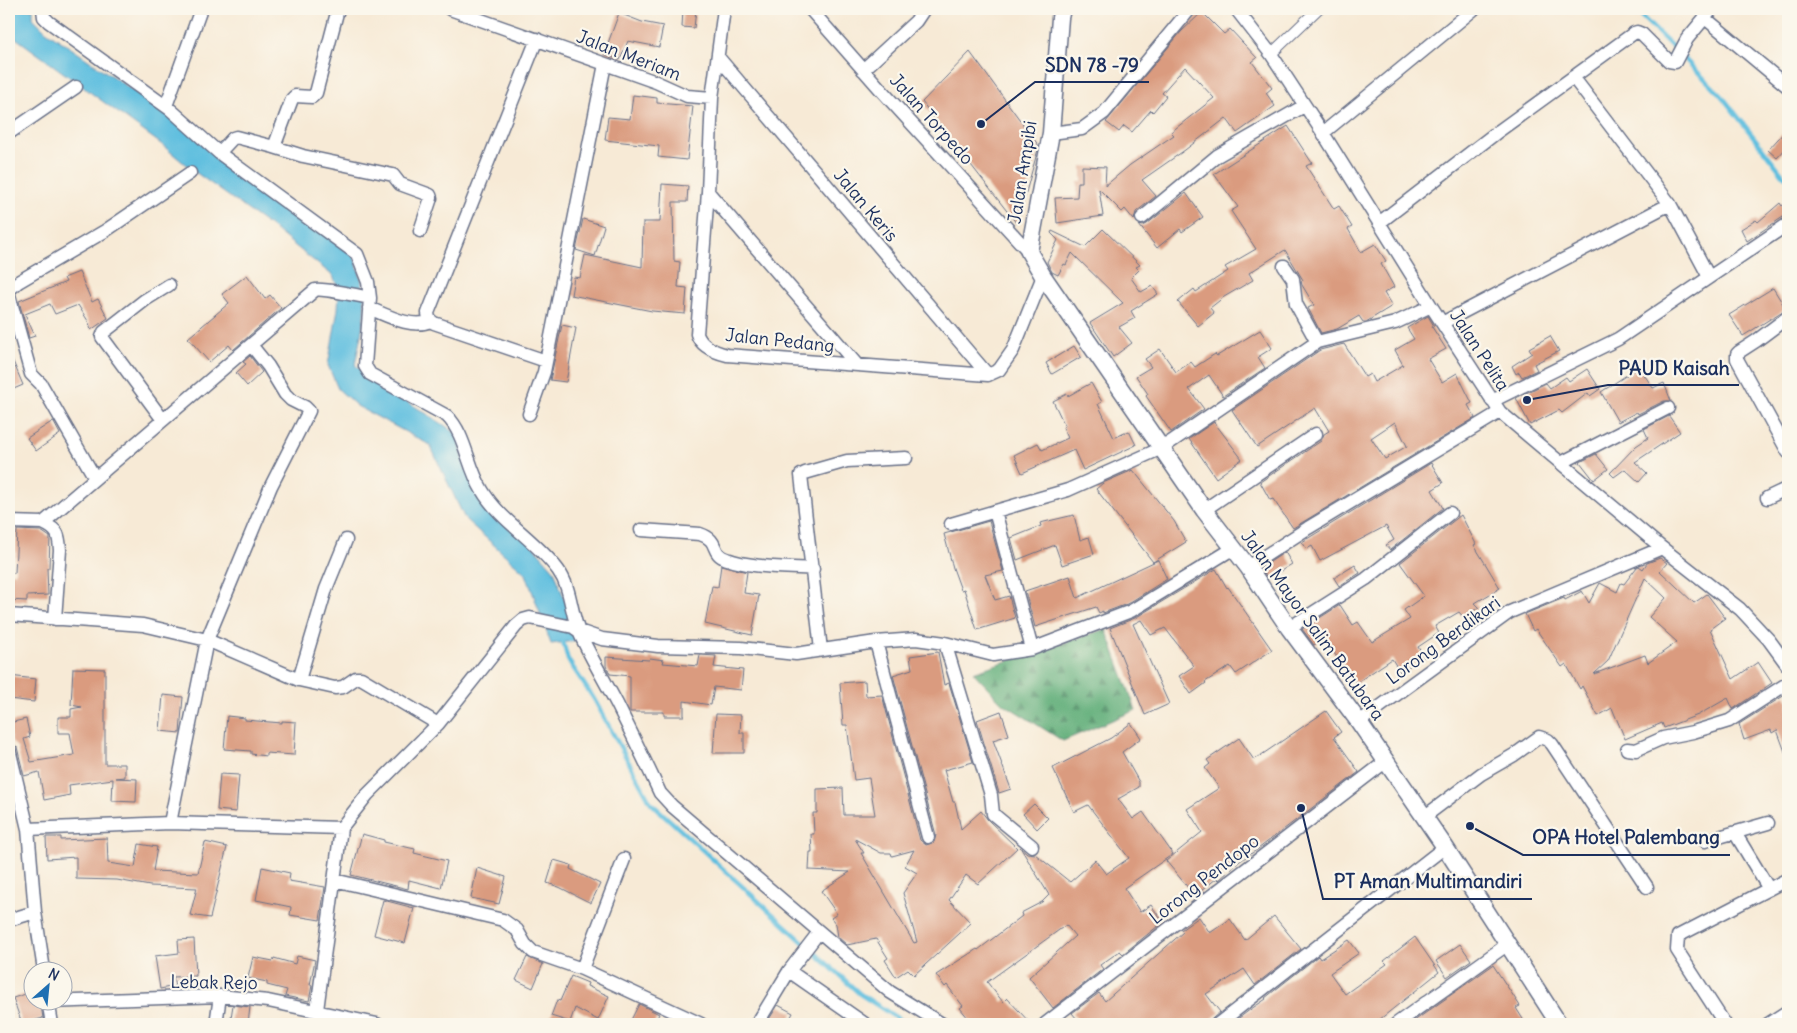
<svg xmlns="http://www.w3.org/2000/svg" width="1797" height="1033" font-family="Delius,sans-serif">
<style>
.forest{fill:url(#forest-firs);stroke:#3e6e6c}
.water{fill:#61bfdf;stroke:#3e779e}
.lines{fill:none;stroke-linecap:round;stroke-linejoin:round}
.stream{stroke:#61bfdf;stroke-width:4.5}
.building{fill:#da9b7f;fill-rule:evenodd}
.pedestrian-casing{stroke:#687088;stroke-width:12}
.minor-casing{stroke:#687088;stroke-width:15}
.tertiary-casing{stroke:#687088;stroke-width:19}
.pedestrian{stroke:#fff;stroke-width:10}
.minor{stroke:#fff;stroke-width:12}
.tertiary{stroke:#fff;stroke-width:16}
.labels{text-anchor:middle;dominant-baseline:central;stroke-width:4.5;stroke-linejoin:round;paint-order:stroke}
.street-label{font-size:18px;fill:#1b2f5e;stroke:#fbf7ec}
.leader{fill:none;stroke:#1b2f5e;stroke-width:2}
.callout-dot{fill:#1b2f5e;stroke:#fbf7ec;stroke-width:2}
.callout-label{font-size:19px;text-anchor:middle;font-weight:bold;fill:#1b2f5e;stroke:#fbf7ec;stroke-width:4.5;stroke-linejoin:round;paint-order:stroke}
</style>
<defs>
<pattern id="forest-firs" width="22" height="20" patternUnits="userSpaceOnUse" patternTransform="scale(1.25)"><rect width="22" height="20" fill="#60ae79"/><path d="M5 1l3.5 6h-7zM16 11l3.5 6h-7z" fill="#4e8e66"/></pattern>
</defs>
<rect width="100%" height="100%" fill="#fbf7ec"/>
<filter id="ink" filterUnits="userSpaceOnUse"><feTurbulence type="fractalNoise" baseFrequency=".02" numOctaves="2"/><feDisplacementMap in="SourceGraphic" scale="10" xChannelSelector="R" yChannelSelector="G"/><feConvolveMatrix kernelMatrix="1 2 1 2 8 2 1 2 1" color-interpolation-filters="sRGB"/></filter>
<filter id="wash" filterUnits="userSpaceOnUse"><feTurbulence type="fractalNoise" baseFrequency=".0096" numOctaves="4" result="noise"/><feDisplacementMap in="SourceGraphic" scale="20" xChannelSelector="R" yChannelSelector="G"/><feGaussianBlur stdDeviation="1.12" result="paint"/><feColorMatrix in="noise" values="0 0 0 0 0 0 0 0 0 0 0 0 0 0 0 0 0 1.4 0 .05"/><feComposite in="paint" operator="in"/></filter>
<g filter="url(#wash)">
<rect width="100%" height="100%" fill="#f7ead6"/>
<path class="forest" d="M1106,629L1136,710L1063,741L1001,702L973,672Z"/>
<path class="water" d="M9,9H33V18L46,31L154,105L170,115L353,254C358,267 362,279 364,292C367,314 359,343 355,365C386,392 424,410 457,434L466,469L554,570L569,612L575,641L551,644L526,574L465,519L430,445L357,406L338,389L328,365L338,309L339,291L333,276L274,229L191,169L161,144L9,33Z"/>
<g class="lines">
<path class="stream" d="M1634,9L1721,95L1784,176L1788,178
M562,638L568,660L594,699L651,803L860,994L906,1024"/>
</g>
<g id="blocks">
<path class="building" d="M683,9H696L694,28L682,27Z
M1202,12L1224,34L1230,29L1257,58L1252,62L1272,88L1266,93L1275,106L1237,133L1226,118L1185,150L1142,180L1156,196L1136,212L1134,220L1125,209L1122,212L1099,189L1103,216L1057,223L1055,198L1077,197L1078,182H1082V166L1106,167L1105,186L1130,165L1174,135L1171,132L1214,98L1185,67L1162,93L1166,96L1153,112L1151,110L1132,132L1124,126L1119,132L1106,122L1181,32Z
M619,13L642,22L663,26L659,47L628,41L620,60L604,54Z
M970,52L1039,146L1017,224L922,102Z
M633,95L657,98V103L693,106L687,160L658,157L659,146L605,140L608,117L630,119Z
M1288,126L1312,163L1306,166L1334,209L1339,206L1352,227L1348,229L1361,252L1375,244L1386,261L1381,264L1394,287L1384,293L1392,306L1366,322H1363L1359,316L1337,329L1321,333L1308,308L1314,305L1302,285L1301,281L1303,280L1285,250L1249,273L1253,280L1224,297L1210,308L1214,313L1198,326L1178,302L1194,289L1196,292L1228,271L1225,267L1256,249L1231,211L1238,207L1214,174Z
M1788,128V146L1777,158L1768,150Z
M662,184L688,186L687,202H673L674,261L680,262L678,287L687,288L685,314L652,311L571,295L574,277L580,278L585,255L642,267L643,222H660Z
M1186,193L1203,217L1182,232L1180,229L1157,248L1139,225L1143,226L1147,224Z
M1788,201V216L1783,217L1747,241L1741,229L1756,220L1758,222L1780,203L1782,206Z
M583,219L604,226L595,256L576,250Z
M1103,229L1140,265L1136,267L1139,270L1131,278L1141,292L1152,286L1158,294L1131,311L1135,318L1119,327L1132,343L1113,357L1090,323L1123,303L1072,253L1066,265L1064,264L1058,275L1052,272L1047,262L1058,240L1051,233L1052,231L1085,247Z
M79,272L92,302L98,299L108,318L91,330L88,321L78,305L55,314L50,304L25,314L35,336L29,338L19,301L66,282L64,278Z
M247,275L265,299L270,295L281,308L233,350L229,345L209,362L188,338L229,303L222,294Z
M1773,288L1786,309L1743,336L1729,315Z
M1428,316L1434,326L1432,327L1446,349L1428,359L1442,382L1457,373L1472,403L1468,405L1475,418L1293,528L1273,499L1270,500L1260,482L1321,441L1324,434L1329,431L1315,408L1257,447L1232,410L1320,350L1344,344L1365,377L1370,374L1374,382L1403,365L1395,350L1414,339L1407,328ZM1395,422L1407,446L1385,459L1371,438Z
M562,325L576,328L566,382L550,380Z
M1260,330L1272,348L1258,357L1265,368L1223,396L1209,375L1189,389L1204,409L1171,432L1146,396L1148,394L1136,376L1151,367L1145,359L1160,349L1176,372L1191,362L1195,367L1215,354L1217,356Z
M1550,336L1559,351L1534,364L1537,370L1522,377L1519,372L1516,374L1512,366L1532,353L1529,348Z
M1074,346L1081,357L1052,374L1046,363Z
M9,352L23,385L9,391Z
M250,356L262,372L247,386L236,373L246,364L243,362Z
M1639,367L1653,388L1664,383L1671,401H1664L1638,414L1637,412L1618,422L1601,392Z
M1587,369L1600,389L1590,396L1588,393L1562,413L1559,410L1530,425L1516,398L1546,383L1550,388L1566,377L1569,381Z
M1091,383L1102,402L1098,404L1114,438L1129,431L1136,445L1083,470L1074,450L1022,473L1014,455L1038,443L1042,450L1068,438L1063,427L1065,426L1053,401L1067,394L1068,396Z
M1669,416L1680,432L1635,462L1647,473L1639,482L1625,469L1614,477L1610,473L1636,446L1648,438L1644,429Z
M53,421L60,434L36,451L27,438Z
M1214,422L1242,459L1216,478L1189,439Z
M1596,454L1608,469L1594,480L1580,462Z
M1431,463L1443,483L1432,490L1443,508L1390,550L1386,545L1394,540L1386,526L1320,561L1312,546L1307,549L1302,542Z
M1133,470L1174,521L1186,542L1153,562L1096,489L1103,483Z
M1074,515L1080,540L1089,537L1094,554L1062,565L1055,545L1017,560L1011,538L1041,526L1040,523Z
M1461,515L1476,544L1474,545L1500,588L1475,603L1479,607L1464,618L1459,612L1435,626L1439,633L1418,647L1424,657L1400,672L1392,659L1356,683L1323,638L1314,645L1302,629L1340,605L1353,625L1358,622L1372,642L1410,619L1404,610L1424,596L1400,563Z
M989,521L1003,571L985,575L995,600L1009,596L1015,618L977,630L964,589L961,590L953,568L944,534Z
M17,530L41,531L50,537L49,568H47L48,595L27,596V601L9,600L10,573H15Z
M1285,552L1292,564L1268,579L1261,568Z
M1660,558L1667,563L1660,571L1694,603L1707,594L1725,618L1710,629L1733,679L1758,662L1772,683L1733,709L1728,698L1698,715L1664,728L1662,723L1625,739L1612,708L1598,716L1582,686L1580,689L1566,664L1562,667L1536,629L1533,631L1525,614L1564,598L1565,600L1582,591L1589,603L1600,583L1617,592L1621,583L1624,584L1637,567L1639,566L1643,569L1647,563ZM1645,578L1666,598L1649,617L1677,642L1648,663L1645,655L1594,674L1608,661Z
M1158,560L1167,579L1127,604L1103,613V611L1099,613L1096,607L1035,627L1025,591L1070,576L1077,598Z
M721,565L747,572L744,593L759,595L752,635L705,624L712,586L718,587Z
M1355,565L1360,573L1339,586L1334,578Z
M1216,569L1227,588L1228,587L1272,650L1236,674L1230,666L1205,682L1206,683L1191,694L1179,676L1194,666L1165,628L1151,635L1141,620L1133,624L1169,704L1145,715L1110,628L1135,618Z
M938,652L944,685L949,683L973,762L944,770L953,802H955L961,829L981,811L988,820L1017,848L978,884L966,875L949,900L971,923L914,975L908,969L896,977L885,960L888,958L876,939L847,945L838,937L836,924L831,918L837,914L821,891L850,872L809,870L810,852H812L811,834H814L813,813H817V789L843,788L844,815H875L869,778L854,780L847,725H843L840,683L865,681L866,696L882,695L920,840L926,845L934,842L936,835L893,675L912,669L910,656ZM855,839L881,853H891L892,856L914,850L905,866L917,873L903,893L917,942L914,943L861,853H864Z
M700,655L716,656L714,667L743,670L741,690L714,687L711,705L684,701V716H664V712H630V676L610,674L606,666V657L649,660L650,658L664,660L663,663L698,666Z
M73,668L105,669V764H125V777L116,778L137,779L136,802L112,801L113,779L69,785L70,795L44,800L39,772L24,776L17,747L12,742L9,723L26,719L30,737L24,739L31,762L74,755L70,733H58V717H71V709L82,707L71,705Z
M9,676L36,679L34,702L9,699Z
M163,695L183,697L180,733L160,731Z
M1785,695L1788,701L1787,757L1777,730L1772,733L1771,730L1744,740L1739,724Z
M1001,711L1009,735L993,740L1011,789L999,793L977,720Z
M1326,711L1341,732L1334,737L1359,772L1258,849L1240,861L1219,880L1217,878L1195,896L1166,861L1202,832L1187,809L1219,788L1205,768L1210,764L1207,760L1239,738L1254,760Z
M716,714L741,715L740,733H744V753H713Z
M227,716L245,718V720L282,723V721L296,722L294,755L266,753V756L251,754V751L224,749Z
M1131,723L1141,738L1122,752L1139,782V787L1118,799L1133,819L1143,812L1173,854L1124,888L1140,912L1151,905L1163,922L1123,954L1120,951L1100,965L1103,969L1053,1008L1029,977L1075,936L1066,925L987,982L1003,1002L1007,998L1031,1024H973L960,1008L963,1006L947,985L945,987L936,975L977,949L978,950L1022,916L1021,913L1042,902L1049,895L1020,847L1027,853L1035,854L1070,882L1095,860L1106,874L1129,858L1088,805L1074,812L1053,768L1111,738Z
M220,774L239,775L236,812L217,810Z
M1034,804L1048,818L1037,829L1023,814Z
M362,834L384,840V842L415,849L414,853L447,861L441,888L409,880L408,889L351,875Z
M46,837H61V840L107,838L108,863L135,867L139,844L157,847L153,871L198,873L205,842L227,847L210,918L190,915L197,888L150,886L117,880L76,879V857L47,859Z
M554,860L571,865L570,869L600,884L591,903L559,887L547,883Z
M262,867L290,873L289,881L325,887L320,920L290,915L291,907L256,900Z
M477,868L506,877L499,904L471,898Z
M383,900L414,908L405,943L374,935Z
M1274,916L1301,949L1255,985L1244,969L1206,994L1220,1012L1206,1024H1081L1072,1013L1099,993L1105,1001L1183,932L1181,930L1199,917L1210,933L1230,919L1245,940Z
M1415,937L1439,972L1374,1024H1231L1251,1009L1266,999L1265,998L1318,956L1320,959L1349,940L1359,953L1330,973L1345,994L1387,964L1384,961Z
M194,939L196,976L173,977L175,986L160,989L155,956L179,953L178,940Z
M1460,944L1471,960L1447,977L1436,961Z
M297,956L315,960L310,985H312L309,1001L285,996L287,990L267,985V982L248,978L253,957L273,961L274,958L295,964Z
M527,957L543,964L533,988L516,980Z
M1493,965L1520,1006L1516,1008L1526,1024H1410Z
M571,976L588,983L587,986L609,996L598,1020L575,1008L570,1022L551,1016L557,1000L560,1001Z
M32,992V1000H40L43,1018L22,1024L13,998Z
M639,1004L659,1014L654,1024H629Z
M233,1005L250,1007L248,1024H230Z
M778,1005L793,1013L787,1024H766Z"/>
</g>
</g>
<g filter="url(#ink)">
<use href="#blocks" fill-opacity="0" stroke="#687088" stroke-width="1"/>
<g class="lines">
<g class="pedestrian-casing">
<path id="pedestrian" d="M1271,54L1318,9"/>
</g>
<g class="minor-casing">
<path id="minor" d="M43,9L44,17L49,22L171,110L219,153L357,254L368,282L370,298L365,366L370,374L447,416C466,435 467,466 482,490C500,521 536,540 558,570C572,589 570,613 580,634C591,658 605,681 617,704C632,734 646,763 660,793L672,806L890,992L942,1024
M450,9L656,82L687,96L712,98
M724,9L712,98L708,192L697,334C701,347 715,352 727,355L988,375L999,370L1013,350L1043,276
M810,9L882,91L1029,252
M1236,9L1271,54L1323,133L1431,306L1500,412L1662,548L1740,609L1769,640L1788,666
M1705,18L1788,87
M537,39L428,313L429,319L434,323L546,361
M718,57L988,375
M863,70L916,21L924,9
M1573,77L1670,204L1709,277
M166,106L201,9
M9,133L76,87
M1051,133L1082,129L1104,113L1190,9
M1323,133L1474,9
M274,147L303,156L393,175L400,184L430,195L431,198L420,231
M219,153L233,138L236,137L274,147L292,99L295,96L312,97L316,93L338,9
M708,192L857,365
M1142,218L1217,156L1304,106
M1379,223L1496,133L1634,33L1637,32L1642,34L1669,61L1675,62L1687,39L1712,9
M1284,266L1293,279L1296,304L1317,342
M9,292L10,289L18,282L105,231L190,173
M9,295L31,374L41,384L95,478
M369,308C388,316 412,329 431,321
M1788,317L1756,341L1739,352L1737,354V359L1788,452
M1442,323L1670,204
M1492,401L1618,339L1788,224
M529,414L544,372L605,64
M163,420L102,337L104,332L145,300L169,285
M1561,463L1668,408
M1767,498L1788,488
M1204,510L1316,434
M995,511L1032,649
M9,522L43,523L315,290C321,288 361,296 370,298
M43,523C58,530 59,534 60,550L55,619
M951,524L1068,490L1162,448L1317,342L1395,323L1431,306
M641,530L700,534C721,541 709,553 727,559C751,568 787,567 813,569
M1248,567L1308,528L1500,412
M9,615L143,625L207,640L299,680L335,688L343,687L356,678H361L438,724
M1289,628L1366,579L1450,513
M876,642L928,837
M945,643L991,795L993,814L1032,846
M821,650L801,475L805,473L847,461L906,458
M299,680L326,589L346,540
M1359,722L1510,612L1662,548
M9,749L28,829L35,912L44,970
M1627,749L1636,750L1663,738L1693,732L1729,721L1788,683
M1424,817L1481,774L1514,755L1539,737L1548,740L1552,744L1647,887
M170,823L207,640L271,486L309,411L305,407L291,400L285,394L268,366L251,345
M28,829L170,823L341,828
M1735,833L1769,889
M1705,841L1768,823
M334,880L503,920L517,930L525,944L533,952L582,969L701,1024
M9,920L35,912
M582,969L624,859
M789,971L865,1024
M48,1000L52,1024
M48,1002L220,996L268,1001L377,1024
M317,1010L341,828L367,795L438,724L516,626L523,620L530,618L573,627L579,631L602,639L658,646L741,648L796,654L876,642L916,639L945,643L993,655L1032,649L1131,611L1234,548
M216,1024L220,996
M757,1024L789,971L819,932
M1045,1024L1385,762
M1218,1024L1445,847
M1396,1024L1508,944
M1725,1024L1677,950L1678,936L1788,879
M1768,1024L1788,1011"/>
</g>
<g class="tertiary-casing">
<path id="tertiary" d="M1062,9L1060,18L1051,133L1029,252L1043,276L1204,510L1248,567L1289,628L1359,722L1445,847L1559,1024"/>
</g>
<use href="#pedestrian" class="pedestrian"/>
<use href="#minor" class="minor"/>
<use href="#tertiary" class="tertiary"/>
</g>
</g>
<g class="labels">
<g class="street-label">
<text transform="translate(629 55) rotate(21)">Jalan Meriam</text>
<text transform="translate(932 119) rotate(48)">Jalan Torpedo</text>
<text transform="translate(1022 172) rotate(-81)">Jalan Ampibi</text>
<text transform="translate(866 205) rotate(50)">Jalan Keris</text>
<text transform="translate(780 340) rotate(6)">Jalan Pedang</text>
<text transform="translate(1480 350) rotate(57)">Jalan Pelita</text>
<text transform="translate(1313 625) rotate(54)">Jalan Mayor Salim Batubara</text>
<text transform="translate(1443 640) rotate(-36)">Lorong Berdikari</text>
<text transform="translate(1204 879) rotate(-38)">Lorong Pendopo</text>
<text transform="translate(214 982) rotate(1)">Lebak Rejo</text>
</g>
</g>
<path class="leader" d="M981 124L1035 82H1149M1527 400L1608 385H1739M1470 826L1523 855H1730M1301 808L1323 899H1532"/>
<g class="callout-dot">
<circle cx="981" cy="124" r="5"/>
<circle cx="1527" cy="400" r="5"/>
<circle cx="1470" cy="826" r="5"/>
<circle cx="1301" cy="808" r="5"/>
</g>
<g class="callout-label">
<text x="1092" y="72">SDN 78 -79</text>
<text x="1674" y="375">PAUD Kaisah</text>
<text x="1626" y="844">OPA Hotel Palembang</text>
<text x="1428" y="888">PT Aman Multimandiri</text>
</g>
<rect width="1797" height="1033" fill="none" stroke="#fbf7ec" stroke-width="30"/>
<g transform="translate(48 986) rotate(27)"><circle r="24" fill="#fbf7ec" stroke="#a1a7b3"/>
<path d="M0-4L9 19L0 12L-9 19Z" fill="#1f6fb2"/>
<text y="-8" font-size="14" font-weight="bold" text-anchor="middle" fill="#1b2f5e">N</text>
</g>
</svg>
